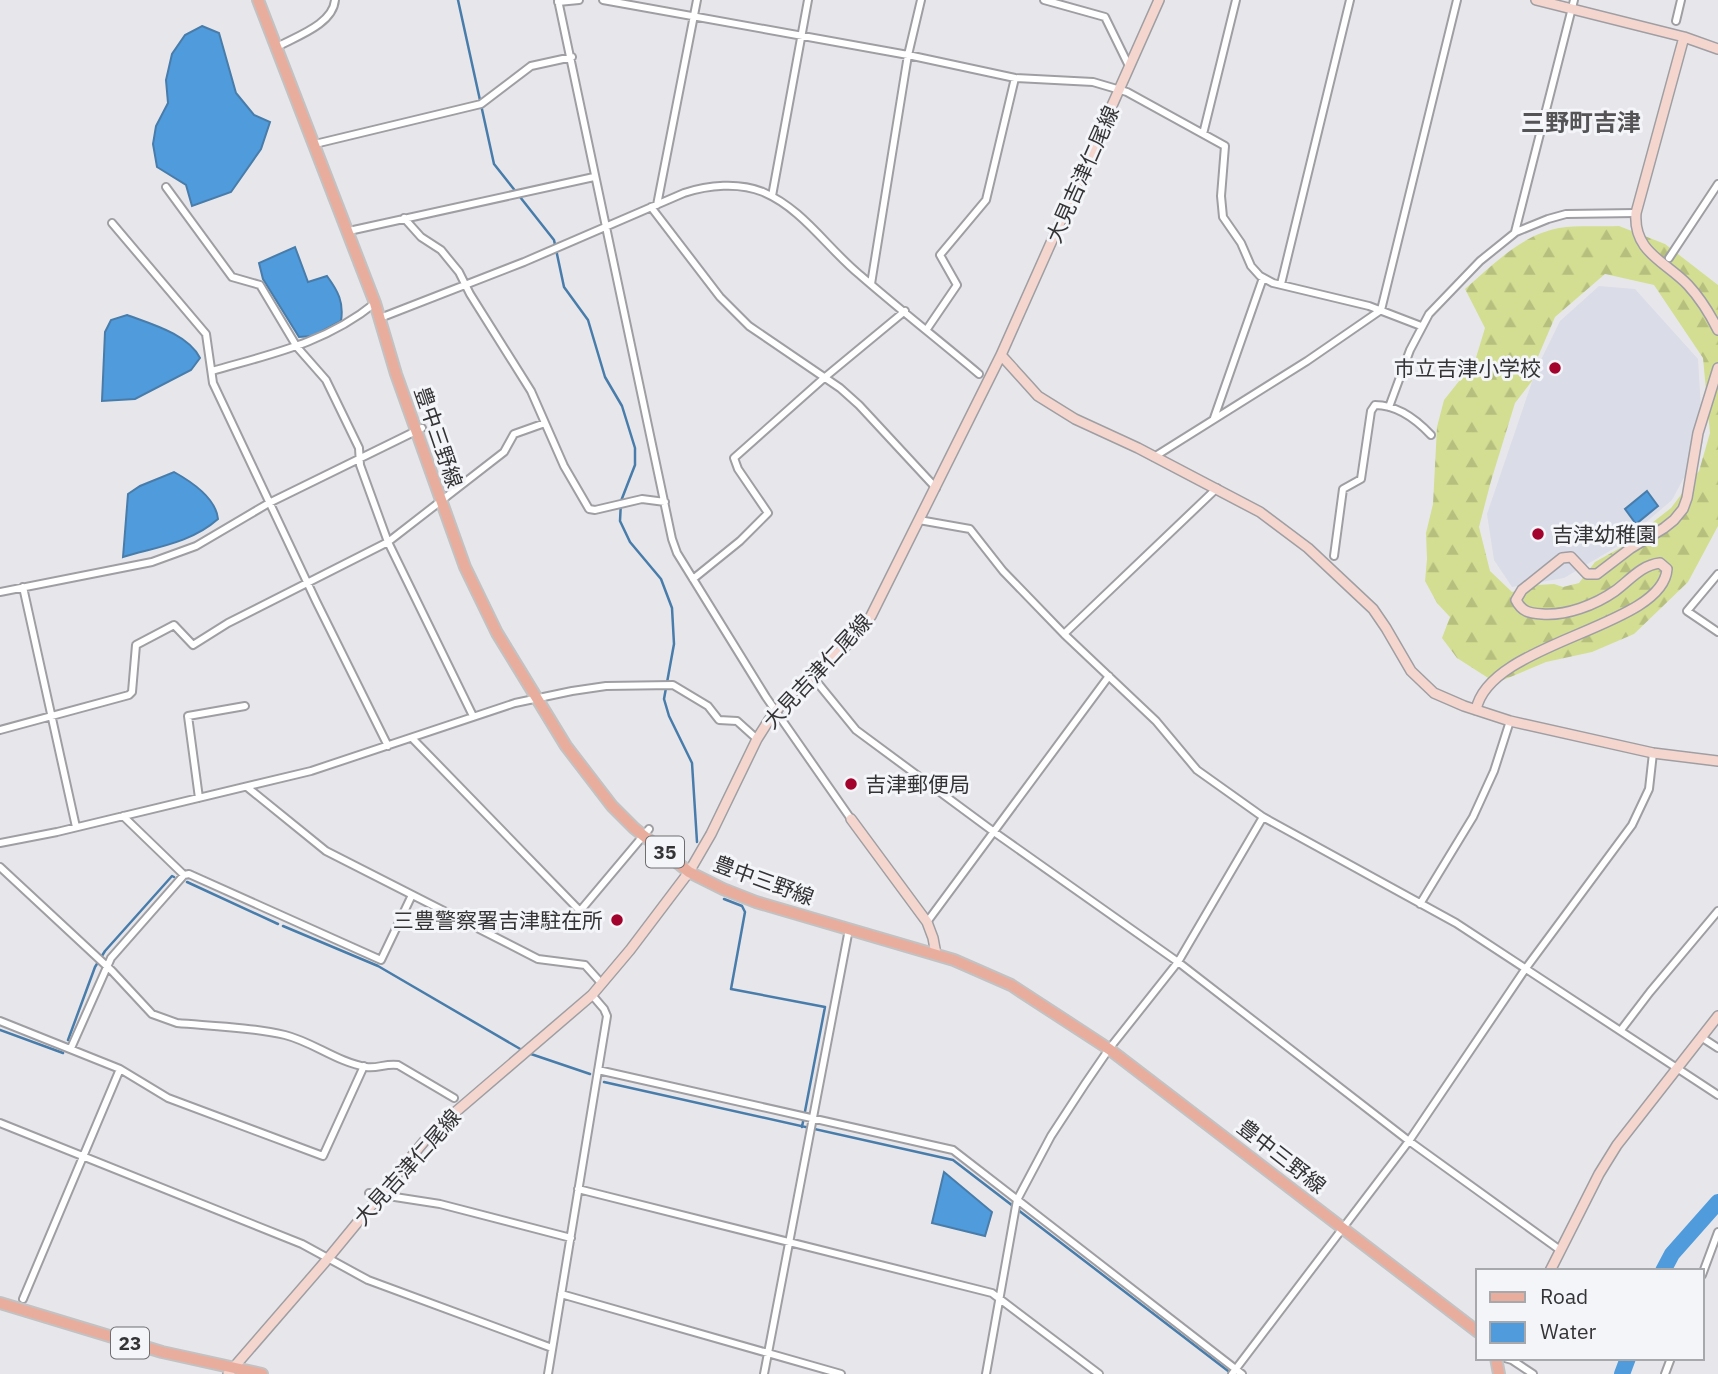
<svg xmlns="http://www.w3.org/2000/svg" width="1718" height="1374" font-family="'IBM Plex Sans','Noto Sans JP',sans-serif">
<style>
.built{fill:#dadce7}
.forest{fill:url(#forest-firs);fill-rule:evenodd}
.water{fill:#509bdb;stroke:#487caa;stroke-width:2}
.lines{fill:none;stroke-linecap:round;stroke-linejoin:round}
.stream{stroke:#487caa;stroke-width:2.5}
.river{stroke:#509bdb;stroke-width:16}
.street-casing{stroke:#9f9fa3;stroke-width:10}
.secondary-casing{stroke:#9f9fa3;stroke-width:12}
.primary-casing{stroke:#c2c2c3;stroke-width:14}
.street{stroke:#fff;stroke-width:6}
.secondary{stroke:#f4d6cf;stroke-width:9}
.primary{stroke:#e9ad9e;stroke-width:10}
.poi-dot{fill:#a2022c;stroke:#f4f5f9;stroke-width:2.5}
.labels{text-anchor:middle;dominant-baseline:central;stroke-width:6;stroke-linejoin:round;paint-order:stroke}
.shield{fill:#f4f5f9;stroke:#6e6e70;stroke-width:2}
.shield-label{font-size:19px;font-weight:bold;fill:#343436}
.street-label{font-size:21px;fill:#343436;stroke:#f4f5f9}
.poi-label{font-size:21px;fill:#343436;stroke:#f4f5f9;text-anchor:end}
.quarter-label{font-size:24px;font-weight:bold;fill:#545457;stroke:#f4f5f9}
</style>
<defs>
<pattern id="forest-firs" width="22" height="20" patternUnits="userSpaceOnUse" patternTransform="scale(1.75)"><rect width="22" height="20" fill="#d3de92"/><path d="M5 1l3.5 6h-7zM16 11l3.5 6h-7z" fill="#b6bf7e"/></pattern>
</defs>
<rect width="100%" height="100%" fill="#e7e7eb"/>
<path class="built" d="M1599,286L1635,289L1698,359L1703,442L1672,500L1618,546L1564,578L1512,587L1494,560L1487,514L1536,370L1560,321Z"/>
<path class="forest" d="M1619,226L1665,244L1718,285V526L1688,582L1634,634L1592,652L1546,662L1496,683L1457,658L1442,638L1450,617L1437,603L1425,581L1427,559L1426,533L1433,504L1437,427L1444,400L1475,361L1485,328L1465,289C1493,265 1521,235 1559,228C1578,225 1600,227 1619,226ZM1605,274L1654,285L1703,358L1710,433L1699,471L1671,508L1620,548L1595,562L1579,583L1563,587L1554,584L1537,585L1512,592L1490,571L1479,527L1491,481L1515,403L1532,381L1534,366L1555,317Z"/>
<path class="water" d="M202,26L219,33L236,93L254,115L270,122L261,149L231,192L192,206L186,185L157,167L153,144L156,126L168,103L166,80L172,54L185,35Z
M295,247L308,282L327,276C338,291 344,302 341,321L313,336L299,337L263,279L259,263Z
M127,315C151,324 188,334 200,358L191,370L135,399L102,401L105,332L111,320Z
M174,472C192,482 216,498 218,519C191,543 156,547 123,557L128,494L140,486Z
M1647,491L1658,506L1636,524L1625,509Z
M944,1172L992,1212L985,1236L932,1223Z"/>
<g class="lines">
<path class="stream" d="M458,0L494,164L554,240L564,287L588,320L605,377L622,406L635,448V465L621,501L620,521L630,542L661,579L672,608L674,644L664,699L669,716L692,763L697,842
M187,882L278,924
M724,899L742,906L745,912L731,989L825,1007L802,1127
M283,926L378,966L522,1050
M0,1030L63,1053
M68,1040L95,967L105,951L172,876L174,877
M528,1053L590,1074
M604,1082L953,1160L1232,1374"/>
<path class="river" d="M1663,1271L1672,1254L1718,1202
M1622,1374L1628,1358"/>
<g class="street-casing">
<path id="street" d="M558,0L672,539L677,553L766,697L851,819
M603,0L908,55L1015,78L1093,82L1127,92L1225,146L1221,196L1223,217L1241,243L1251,266L1260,276L1273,283L1369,306L1421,326
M1044,0L1105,17L1129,66
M558,2L579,0
M1676,21L1681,0
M277,47C297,36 333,24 335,0
M1203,134L1236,0
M315,144L481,104L531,66L572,57
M166,187L232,277L260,285L297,347L326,380L359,448L360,465L388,542L473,716
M772,196L808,0
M657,205L697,0
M651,207L720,297L749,326L840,388L859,405L936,488
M404,218L421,237L441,250L459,272L470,294L531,391L564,466L589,509L595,510L642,499L665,502
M112,223L206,334L213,383L316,601L388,746
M349,231L594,177
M1515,232L1574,0
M1669,258L1718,184
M871,284L908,55L921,0
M1281,284L1350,0
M380,318L524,262L684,193C708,185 739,182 763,192C803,209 827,248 860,275C899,309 940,341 979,374
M927,329L957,285L940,255L986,200L1015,78
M212,371C271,354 326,343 375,303
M1389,407L1410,350L1429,314L1480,261L1516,232L1548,219L1566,214L1636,213
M1214,418L1263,278
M1154,457L1307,361L1381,310L1457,0
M919,520L970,529L1003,571L1064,634L1156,721L1197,770L1263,817L1456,923L1718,1095
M1334,556L1343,489L1361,479L1371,411L1375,405C1398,405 1416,419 1431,435
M1718,574L1687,611L1718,632
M693,579L740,541L768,513L738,469L734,458L824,378L905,311
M23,587L76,827
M0,592L152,562L196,546L269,503L422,428
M1064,634L1217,488
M812,676L856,730L994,832L1178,962L1409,1141L1560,1250
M0,730L129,695L132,692L136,645L174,625L193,645L228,623L388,542L504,452L514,434L545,423
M412,738L580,911L649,829
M247,787L326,851L538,959L585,965L602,984
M199,798L188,716L245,706
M123,816L184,875L189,874L381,960L412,895
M0,843L57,832L311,771L515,703L572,691L606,686L673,685L708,706L719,720L737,721L757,739
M0,867L112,971L152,1014L177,1023C212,1026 250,1027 285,1035C313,1042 337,1062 366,1067C377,1069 386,1063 398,1065L454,1098
M1420,904L1473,817L1494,771L1510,721
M927,922L1109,676
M0,1021L120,1069L168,1098L323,1156L364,1066
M1621,1030L1650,992L1718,911
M1701,1037L1718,1048
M71,1048L111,958L184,875
M598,1070L953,1150L1242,1374
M0,1123L302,1244L368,1280L552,1348
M578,1189L992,1293L1099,1374
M369,1193L440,1204L571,1238
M1702,1275L1718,1232
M561,1294L841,1374
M23,1299L120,1069
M1505,1358L1512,1360L1533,1374
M548,1374L607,1016L604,1009L592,995
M764,1374L849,929
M986,1374L1017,1200L1051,1136L1085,1084L1109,1049L1178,962L1263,817
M1232,1374L1409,1141L1526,968L1632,825L1649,789L1653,753
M1665,1374L1671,1358"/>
</g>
<g class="secondary-casing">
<path id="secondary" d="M1536,0L1684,37L1718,49
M1684,37L1636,213C1633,252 1665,261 1688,285C1700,298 1710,314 1718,330
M1001,355L1038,396L1075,419L1138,448L1260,512L1308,548L1373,609L1386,628L1411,671L1434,693L1464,706L1510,721L1653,753L1718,761
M1476,710C1489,641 1663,628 1667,569L1660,563C1641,565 1629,581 1615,591C1595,605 1566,616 1542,614C1529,613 1522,612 1516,600L1522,590L1562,558L1571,557L1587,574H1597L1631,548L1664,528L1674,520L1683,509L1687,498L1698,433L1718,368
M851,819L927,922L933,938L936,954
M1550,1271L1599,1174L1617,1145L1718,1016
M228,1374L325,1262L431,1133L592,995L630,950L689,872L711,834L757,739L769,720L786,699L848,644L871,616L1001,355L1159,0"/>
</g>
<g class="primary-casing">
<path id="primary" d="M258,0L375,303L396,374L465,567L497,633L566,746L612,806L634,828L689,872L723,889L756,902L954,960L1011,985L1109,1049L1478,1332
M0,1303L162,1352L262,1374
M1496,1358L1499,1374"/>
</g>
<use href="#street" class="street"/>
<use href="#secondary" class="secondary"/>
<use href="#primary" class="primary"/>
</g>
<g class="poi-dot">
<circle cx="1555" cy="368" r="7"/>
<circle cx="1538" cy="534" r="7"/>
<circle cx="851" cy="784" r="7"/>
<circle cx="617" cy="920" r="7"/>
</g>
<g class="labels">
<g class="shield">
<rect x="646" y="836.5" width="38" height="31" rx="5"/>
<rect x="111" y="1327.5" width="38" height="31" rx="5"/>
</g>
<g class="shield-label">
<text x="665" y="852">35</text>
<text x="130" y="1343">23</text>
</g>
<g class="street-label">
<text transform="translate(1082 174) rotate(-66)">大見吉津仁尾線</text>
<text transform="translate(439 437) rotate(71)">豊中三野線</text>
<text transform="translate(817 671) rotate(-47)">大見吉津仁尾線</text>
<text transform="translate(764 880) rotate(20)">豊中三野線</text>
<text transform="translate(1282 1156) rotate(38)">豊中三野線</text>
<text transform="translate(407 1167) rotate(-48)">大見吉津仁尾線</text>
</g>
<g class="poi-label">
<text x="1541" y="368">市立吉津小学校</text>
<text x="1552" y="534" text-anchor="start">吉津幼稚園</text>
<text x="865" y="784" text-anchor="start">吉津郵便局</text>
<text x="603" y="920">三豊警察署吉津駐在所</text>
</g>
<g class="quarter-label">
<text x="1581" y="122">三野町吉津</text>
</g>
</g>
<rect x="1476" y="1269" width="228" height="91" fill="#f4f5f9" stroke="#a7a8ab" stroke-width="2"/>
<rect x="1490" y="1292" width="35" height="10" fill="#e9ad9e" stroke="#a7a8ab" stroke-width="2"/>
<text x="1540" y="1304" font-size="21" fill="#343436">Road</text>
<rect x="1490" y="1322" width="35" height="21" fill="#509bdb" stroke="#a7a8ab" stroke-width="2"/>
<text x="1540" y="1339" font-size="21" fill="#343436">Water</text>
</svg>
